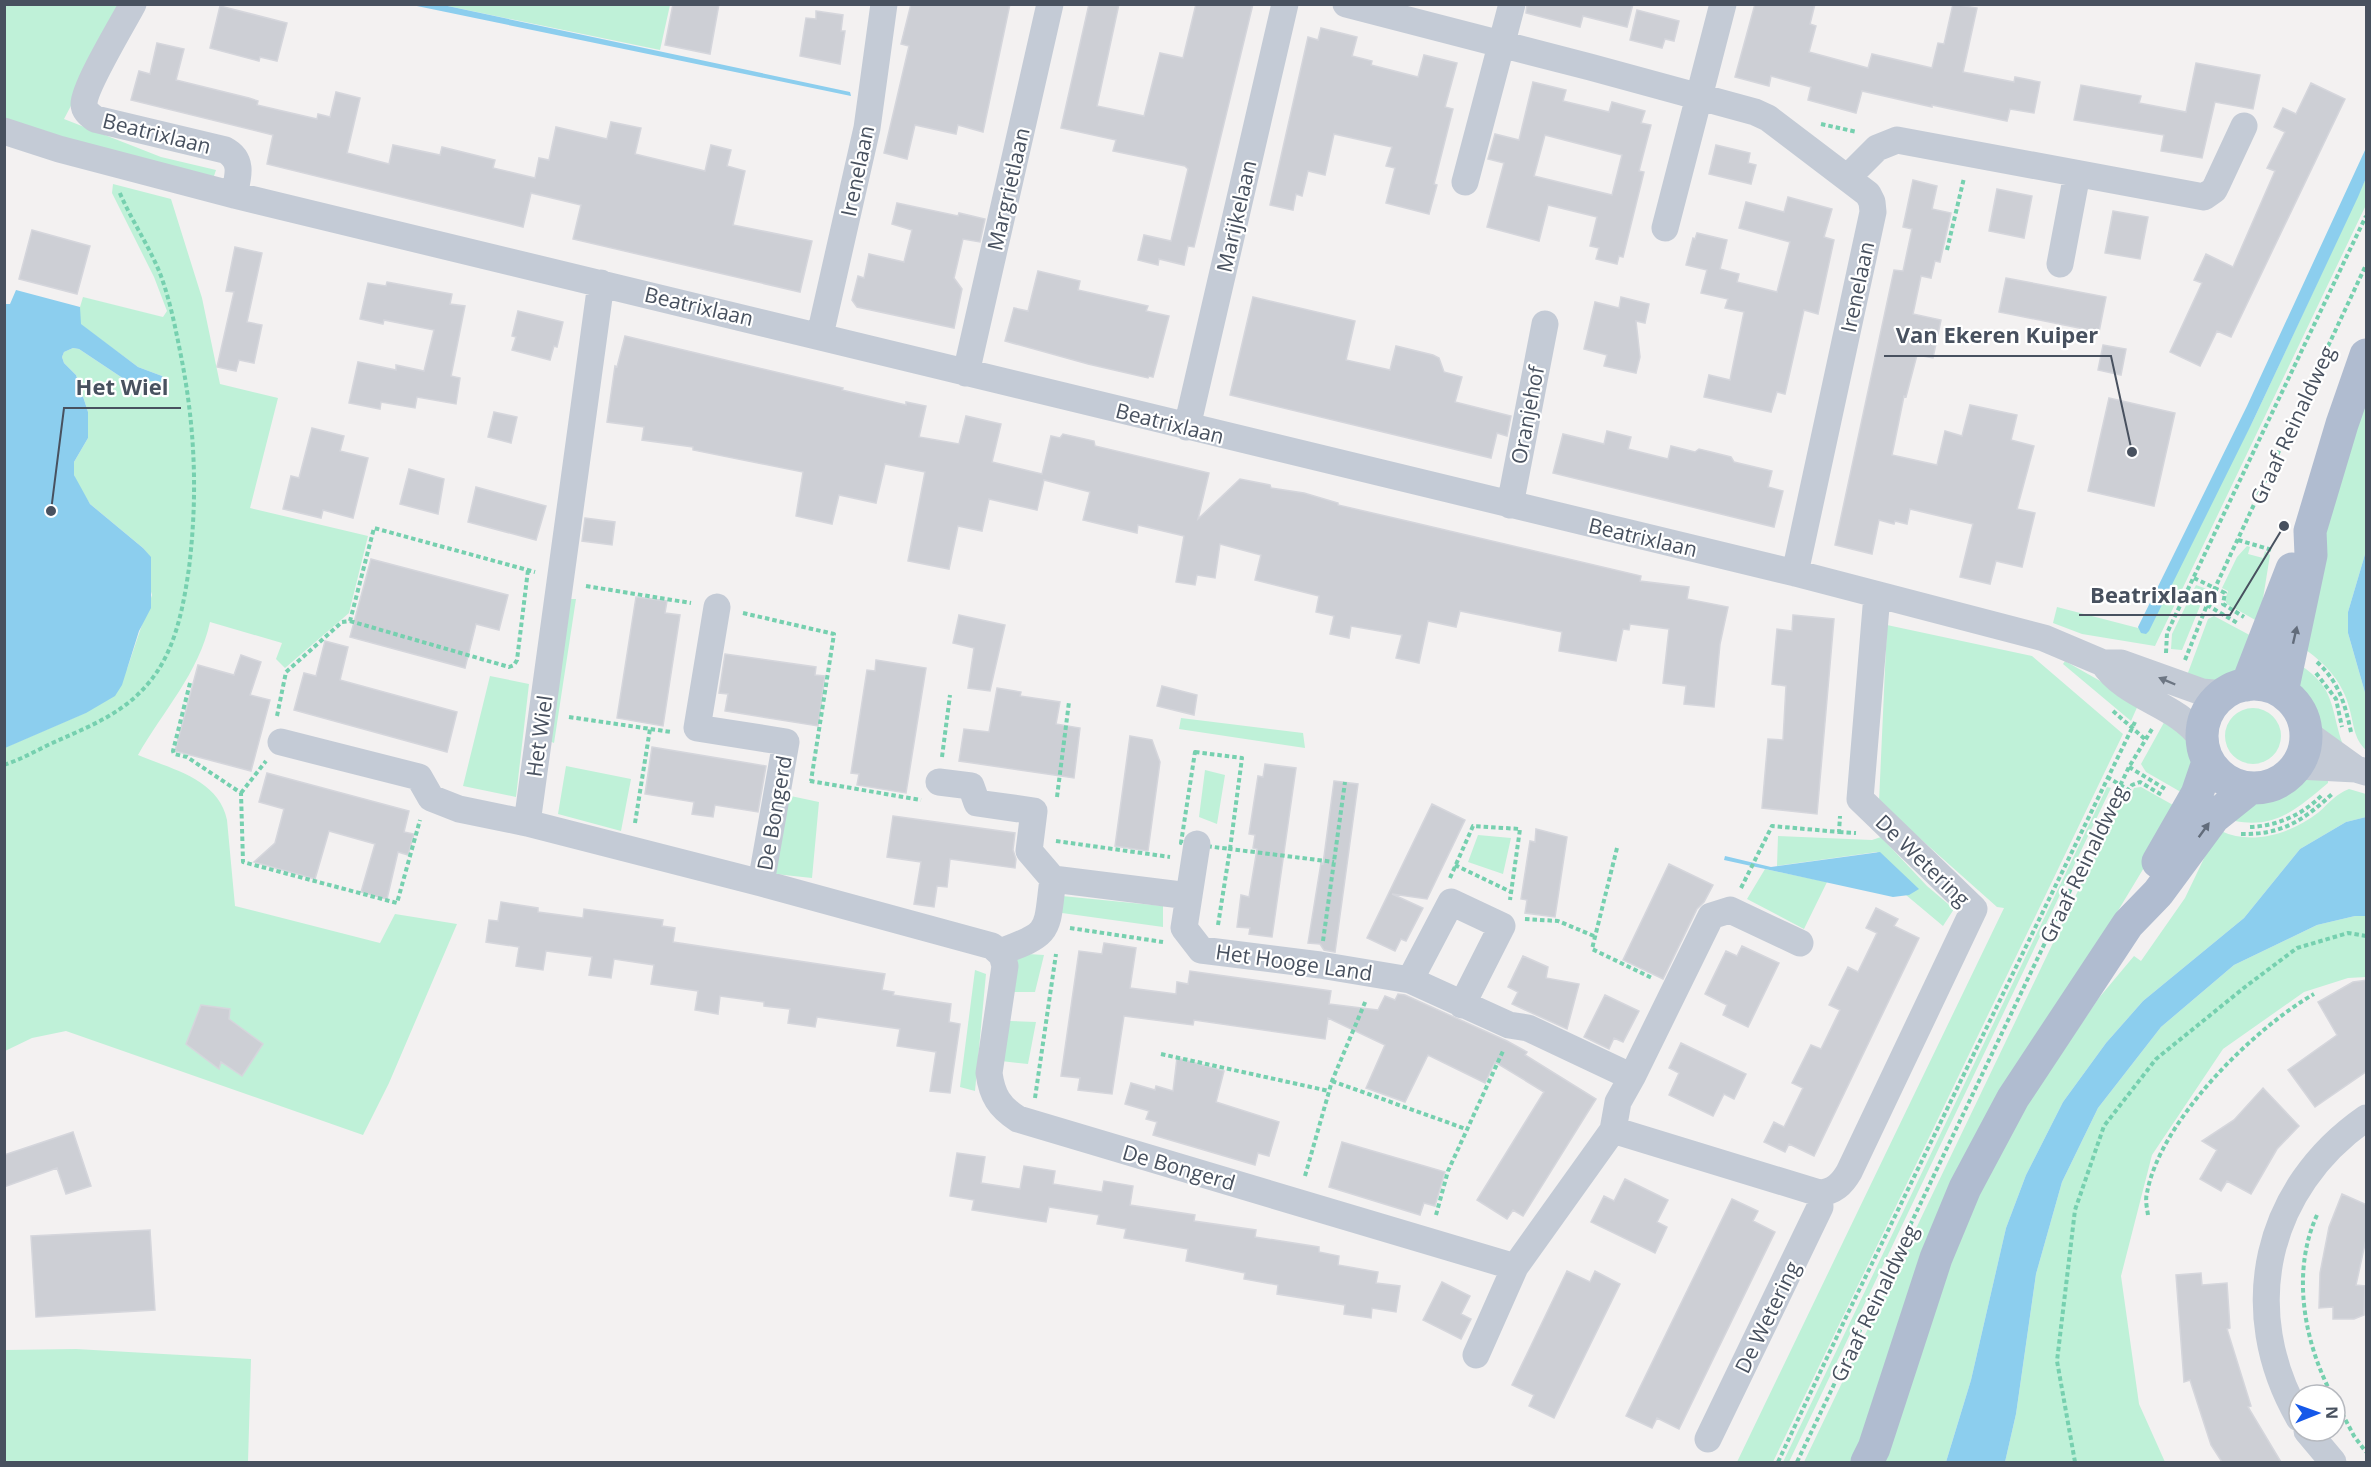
<svg xmlns="http://www.w3.org/2000/svg" width="2371" height="1467" font-family="'Open Sans',sans-serif">
<style>
.green{fill:#bff1d8}
.water{fill:#8cceee}
.building{fill:#cdcfd5;stroke:#d5d6dc;stroke-width:1.5;fill-rule:evenodd}
.lines{fill:none;stroke-linecap:round;stroke-linejoin:round}
.path{stroke:#76d0af;stroke-width:4;stroke-dasharray:4.5 3;stroke-linecap:butt}
.minor{stroke:#c4cbd6;stroke-width:27}
.major{stroke:#b0bcd0;stroke-width:33}
.oneway{fill:#626c7b}
.oneway2{fill:#6d7683}
.labels{text-anchor:middle;dominant-baseline:central;stroke-width:4.5;stroke-linejoin:round;paint-order:stroke}
.street-label{font-size:21px;fill:#48515f;stroke:#fff}
.leader{fill:none;stroke:#48515f;stroke-width:2}
.callout-dot{fill:#48515f;stroke:#fff;stroke-width:2}
.callout-label{font-size:22px;text-anchor:middle;font-weight:bold;fill:#48515f;stroke:#fff;stroke-width:4.5;stroke-linejoin:round;paint-order:stroke}
</style>
<rect width="100%" height="100%" fill="#f3f1f1"/>
<path class="green" d="M5,5H124L64,119L161,157L216,170L213,179L5,122Z
M443,5H670L660,50Z
M2366,178V205L2155,646L2082,634L2053,623L2057,607L2138,628L2252,423Z
M113,184L171,199L202,298L220,384L278,398L250,508L368,536L349,613L285,668L276,659L282,643L210,622C199,673 163,711 138,755C171,769 219,779 227,820L235,906L380,943L395,914L457,924L389,1083L363,1135L66,1031L32,1038L5,1051L4,748L85,713L127,669L152,595L149,585L150,557L143,548L90,504L77,483L74,475V462L88,438V412L76,375L64,363L62,357L64,352L73,348L79,349L124,379L163,381L162,376L138,367L80,324V307L83,297L163,317L167,311L154,277L112,193Z
M2366,390V551L2348,612V633L2366,696V750C2353,738 2354,723 2349,707C2343,683 2326,664 2306,650L2326,525Z
M2247,546L2250,547L2248,554L2263,558L2265,551L2270,555L2261,611L2257,621L2227,604L2225,600L2228,591L2222,588L2237,557Z
M2196,585L2207,589L2182,650L2171,649L2172,634Z
M568,599H576L554,743L547,740Z
M2214,616L2257,639C2233,680 2235,685 2186,678L2208,619Z
M1887,625L2032,656L2123,734L1773,1462H1737L2004,908L1997,907L1879,802Z
M2065,661L2139,703L2131,721L2063,664Z
M2299,664C2337,689 2330,709 2343,745L2320,731L2298,684Z
M490,676L529,684L516,797L463,786Z
M2225 736a28 28 0 1 1 56 0a28 28 0 1 1-56 0Z
M2167,717C2196,751 2197,751 2186,795L2146,772L2141,764Z
M1181,718L1303,733L1305,748L1179,729Z
M566,766L631,779L621,831L558,814Z
M1205,770L1225,775L1217,824L1199,817Z
M2307,779H2328V783C2299,807 2277,829 2235,821L2252,799L2272,795Z
M2107,787L2111,788L1789,1462H1783Z
M2141,787L2173,805L2174,818L2081,972L1853,1462H1804L2124,795L2130,798L2134,788Z
M2349,789L2366,794V817L2346,822L2300,849L2244,918L2143,1001L2106,1043L2063,1102L2026,1175L2006,1228L1971,1380L1946,1462H1882L1953,1247L2006,1136L2098,999L2134,956L2141,961L2185,898L2208,850L2221,831C2253,846 2292,833 2319,812C2329,803 2336,794 2349,789Z
M786,795L819,802L812,878L775,874Z
M1478,835L1511,838L1503,874L1468,862Z
M1778,836L1872,840L1881,837L1927,886L1954,909L1943,926L1906,895L1877,852L1777,866Z
M1765,869L1827,882L1804,929L1747,899Z
M1062,896L1163,906V927L1062,913Z
M2355,916H2366V977L2348,978L2304,992L2223,1049L2152,1155L2121,1276L2139,1404L2165,1462H2005L2016,1414L2036,1274L2062,1182L2098,1108L2161,1027L2234,965L2317,925Z
M1014,953L1044,955L1035,992H1009Z
M975,970L986,974L975,1091L960,1087Z
M1010,1021L1036,1022L1028,1064L1001,1061Z
M76,1349L251,1359L248,1462H5V1350Z"/>
<path class="water" d="M412,5H443L850,92L851,96Z
M2366,148V178L2358,197L2252,423L2149,631L2146,634L2141,633L2138,627L2247,406Z
M16,290L80,307L81,324L138,367L162,376L164,380L163,382L124,379L79,349L73,348L64,352L62,357L64,363L76,375L88,412V438L74,462V475L90,504L143,548L151,557V608L139,631L122,685L115,696L86,713L5,748L4,304H10Z
M2366,551V696L2348,633V612Z
M2366,817V916H2355L2317,925L2234,965L2161,1027L2098,1108L2062,1182L2036,1274L2016,1414L2005,1462H1946L1971,1380L2006,1228L2026,1175L2063,1102L2106,1043L2143,1001L2244,918L2300,849L2346,822Z
M1880,852L1919,889L1909,895L1893,897L1724,860L1725,856L1771,867Z"/>
<path class="building" d="M673,4H719L710,54L665,45Z
M911,4H1010L983,132L958,125L956,134L915,125L907,159L884,153L909,46L901,44Z
M1089,4H1119L1097,106L1144,116L1160,53L1183,58L1196,4H1253L1194,247L1188,246L1184,265L1159,259L1158,265L1138,260L1144,235L1171,241L1188,169L1185,166L1113,151L1116,140L1061,128Z
M1527,4H1633L1627,27L1583,16L1580,27L1526,13Z
M1755,4H1815L1810,24L1816,26L1809,52L1868,68L1872,54L1932,68L1938,43L1944,44L1953,4L1977,8L1963,72L2014,82L2015,77L2040,82L2034,113L2010,109L2007,121L1932,105V107L1862,91L1856,113L1808,100L1811,87L1771,76L1769,86L1735,77Z
M220,6L287,23L277,61L260,57L259,61L210,48Z
M1637,10L1679,21L1674,41L1665,39L1662,48L1630,40Z
M816,11L843,15L841,31H845L840,64L800,56L806,18L816,19Z
M1321,28L1357,37L1352,56L1372,61L1371,65L1418,77L1424,55L1457,63L1445,107L1453,109L1434,184L1437,185L1429,214L1386,203L1395,168L1386,166L1392,147L1334,134L1325,175L1308,171L1302,196L1296,194L1293,210L1270,205L1308,37L1318,40Z
M157,43L184,49L176,80L249,98L258,101L257,105L317,119L318,114L330,117L336,92L360,98L347,153L389,164L393,145L440,155L442,147L495,160L493,168L535,178L539,158L549,160L556,127L607,139L611,122L641,128L635,154L705,171L711,145L731,150L727,166L745,171L733,225L812,241L800,292L573,239L581,205L531,193L523,227L267,164L273,135L131,100L139,71L150,74Z
M2196,63L2260,75L2253,109L2215,102L2202,158L2161,151L2164,135L2074,120L2081,85L2141,96L2139,103L2186,112Z
M1533,82L1566,90L1563,101L1609,112L1612,102L1645,111L1641,123L1651,125L1639,171L1644,172L1623,257L1619,256L1617,264L1596,259L1599,248L1590,246L1597,217L1548,205L1539,241L1487,227L1504,163L1488,159L1495,134L1519,140ZM1545,135L1622,155L1612,195L1534,176Z
M2311,83L2345,99L2231,337L2217,331L2200,366L2170,352L2202,283L2194,280L2206,254L2233,267L2275,171L2267,168L2285,132L2274,127L2283,108L2296,114Z
M1716,145L1750,153L1748,163L1756,165L1751,184L1709,174Z
M1913,180L1937,186L1932,209L1951,213L1940,262L1935,261L1931,278L1921,276L1913,314L1941,320L1933,358L1917,355L1906,397L1904,396L1892,455L1937,465L1945,431L1962,436L1970,405L2017,415L2011,440L2034,446L2017,509L2035,513L2022,567L1996,561L1990,584L1960,577L1973,524L1910,509L1907,524L1895,521L1894,524L1879,520L1872,554L1835,545L1894,270L1903,271L1912,229L1903,227Z
M1997,189L2032,196L2024,238L1989,231Z
M1788,197L1832,209L1824,237L1834,240L1818,314L1804,310L1785,394L1777,392L1771,412L1704,397L1709,375L1730,380L1744,312L1725,308L1728,299L1701,293L1707,270L1686,265L1693,238L1695,239L1697,233L1727,240L1720,269L1739,274L1737,282L1777,292L1790,242L1739,228L1746,202L1784,212Z
M897,203L958,216L959,213L985,219L980,242L963,239L954,278L962,289L954,328L857,307L852,300L858,276L864,278L869,254L904,262L912,230L892,224Z
M2113,211L2148,217L2140,259L2105,253Z
M32,230L90,246L77,294L19,279Z
M235,247L262,253L247,322L262,325L254,363L239,360L236,371L217,367L234,292L226,291Z
M1038,271L1080,281L1078,290L1148,306L1146,311L1169,316L1153,377L1149,376L1148,378L1088,364L1005,341L1014,308L1028,311Z
M2006,278L2106,297L2099,332L1999,312Z
M387,282L452,294L450,304L465,306L451,376L460,378L456,404L417,397L415,408L381,402L380,409L349,403L358,362L396,370V365L424,371L434,330L384,320L383,324L360,319L368,283L386,286Z
M1253,297L1355,321L1346,360L1390,370L1396,346L1433,355L1439,358L1444,372L1462,377L1455,402L1511,416L1507,436L1497,433L1491,458L1230,395Z
M1621,297L1649,304L1645,323L1636,321L1640,357L1636,373L1604,366L1607,355L1584,349L1595,302L1619,308Z
M518,311L563,322L557,347L554,346L550,360L512,350L516,337L512,336Z
M625,336L843,388L842,390L906,405V402L926,406L919,437L959,444L966,416L1001,424L992,462L1042,474L1051,436L1060,438L1063,434L1094,441L1095,446L1209,473L1198,519L1240,479L1270,485L1271,488L1304,493L1338,503V505L1407,521L1641,576L1640,581L1689,587L1687,599L1728,607L1720,644L1714,707L1684,704L1686,686L1663,683L1669,629L1630,624L1629,630L1623,629L1616,661L1559,651L1562,632L1460,611L1456,627L1428,621L1419,663L1396,658L1402,635L1351,626L1349,638L1330,634L1334,616L1316,612L1319,596L1255,580L1261,555L1220,544L1215,578L1197,575L1195,585L1176,582L1184,536L1138,525L1137,533L1083,520L1090,492L1044,480L1037,510L989,499L982,531L958,526L949,569L908,561L925,472L885,464L876,503L839,495L832,524L796,516L803,472L693,450V447L642,440L644,427L607,422L615,366L617,367Z
M2103,345L2126,349L2121,375L2098,370Z
M2109,398L2175,413L2154,506L2088,491Z
M494,412L517,417L511,443L488,437Z
M312,428L344,436L340,451L368,458L353,518L323,510L321,518L283,509L291,476L299,478Z
M1607,431L1631,437L1628,449L1668,459L1671,446L1695,452L1699,449L1731,457L1734,462L1772,471L1768,487L1783,491L1774,527L1553,473L1563,434L1604,444Z
M409,469L444,479L438,514L400,504Z
M476,487L546,506L536,540L468,522Z
M585,518L615,522L612,545L582,541Z
M371,559L508,595L499,630L476,624L465,668L350,637Z
M636,597L667,601L665,613L680,615L663,726L617,718Z
M959,615L1005,625L990,691L968,688L974,648L953,643Z
M1793,615L1834,619L1817,814L1762,808L1768,739L1783,740L1786,686L1772,684L1777,629L1792,631Z
M325,641L348,647L340,680L457,712L447,752L294,710L304,673L316,676Z
M725,654L816,667L815,675L825,676L818,726L725,711L728,694L719,693Z
M241,655L261,662L250,695L270,700L251,771L175,751L198,665L234,675Z
M876,660L926,668L906,793L857,785L859,774L851,773L867,670L875,671Z
M1162,686L1197,695L1194,715L1157,706Z
M997,688L1021,692L1020,696L1060,702L1056,724L1080,728L1074,778L959,761L964,729L989,732Z
M1130,736L1152,740L1160,762L1148,851L1115,846Z
M652,747L766,766L758,812L715,805L713,817L692,814L694,802L645,794Z
M1265,764L1296,768L1272,937L1249,934L1250,928L1237,927L1241,895L1249,897L1257,849L1253,848L1255,835L1249,834L1258,776L1263,777Z
M267,773L409,811L404,832L414,834L408,855L398,852L387,899L361,892L375,844L329,831L315,879L254,862L275,843L284,809L259,802Z
M1334,781L1358,784L1335,952L1324,950L1320,944L1308,943L1321,863L1323,864Z
M1432,804L1465,820L1427,899L1392,894L1423,908L1406,941L1401,939L1395,951L1367,938Z
M893,816L1015,833L1013,850L1016,859L1015,868L950,859L947,887L937,886L934,907L914,904L921,862L887,857Z
M1536,829L1567,837L1555,917L1525,913L1527,900L1521,899L1530,841L1535,842Z
M1669,864L1713,885L1704,902L1697,909L1663,979L1623,960Z
M501,902L538,908V912L583,918L584,909L663,920L662,926L675,928L673,942L885,974L882,990L894,992L893,995L951,1004L949,1022L960,1024L950,1093L930,1091L936,1052L897,1046L900,1029L817,1017L815,1027L788,1023L790,1009L764,1006V1002L720,996L718,1014L695,1010L698,991L651,984L654,965L614,959L611,978L589,975L592,957L546,951L543,970L516,966L519,947L486,942L489,920L498,921Z
M1876,908L1898,919L1894,926L1919,938L1814,1156L1789,1144L1785,1152L1764,1142L1774,1122L1784,1127L1803,1088L1792,1083L1811,1045L1821,1049L1840,1010L1829,1005L1848,967L1858,972L1877,933L1866,928Z
M1104,943L1136,948L1130,988L1176,994L1177,982L1188,984L1190,971L1331,991L1329,1004L1378,1010L1385,996L1395,1000L1398,994L1405,995L1507,1041L1527,1052L1525,1055L1596,1099L1523,1216L1513,1210L1507,1219L1477,1200L1544,1092L1495,1062L1485,1083L1428,1055L1405,1102L1366,1088L1385,1045L1328,1018L1325,1039L1194,1020L1193,1025L1124,1016L1112,1094L1078,1090L1080,1078L1061,1076L1079,951L1102,954Z
M1742,946L1779,963L1748,1027L1723,1015L1727,1005L1705,994L1726,951L1737,956Z
M1523,956L1548,967L1546,978L1579,984L1567,1029L1512,1004L1518,992L1508,987Z
M2367,980V1071L2315,1107L2288,1070L2337,1035L2318,1002L2353,982Z
M1605,995L1639,1011L1623,1042L1614,1038L1609,1049L1584,1037Z
M201,1005L230,1009L229,1019L263,1044L242,1076L221,1062L219,1069L186,1044Z
M1681,1043L1746,1074L1734,1099L1724,1094L1713,1116L1669,1095L1679,1073L1669,1068Z
M1177,1058L1224,1071L1216,1102L1279,1122L1269,1156L1258,1153L1255,1165L1153,1135L1157,1122L1146,1119L1149,1111L1125,1104L1131,1083L1155,1090L1156,1086L1173,1091Z
M2263,1088L2299,1126L2277,1149L2251,1194L2227,1181L2221,1191L2200,1179L2217,1150L2202,1141L2234,1120Z
M73,1132L91,1186L66,1194L57,1168L4,1187V1155Z
M1342,1142L1445,1172L1435,1206L1424,1203L1420,1215L1329,1187Z
M957,1153L985,1157L981,1183L1020,1189L1024,1166L1055,1171L1053,1184L1102,1192L1104,1181L1133,1186L1130,1205L1195,1215L1194,1221L1256,1230L1255,1237L1319,1247V1252L1339,1256L1338,1265L1378,1272L1376,1283L1400,1286L1396,1312L1372,1308L1371,1318L1344,1314L1345,1305L1277,1294L1278,1285L1244,1279L1245,1273L1186,1261L1188,1249L1124,1238L1126,1229L1097,1224L1099,1215L1049,1207L1046,1222L972,1210L974,1200L950,1196Z
M1625,1179L1668,1200L1657,1222L1667,1227L1655,1253L1591,1222L1604,1196L1614,1201Z
M2342,1194L2367,1205V1235L2356,1285L2365,1286L2364,1315L2354,1319H2333V1307L2319,1308L2320,1273L2329,1227Z
M1732,1199L1758,1211L1753,1221L1775,1232L1679,1429L1657,1418L1652,1428L1626,1416Z
M150,1230L155,1310L36,1317L31,1236Z
M1567,1271L1590,1282L1595,1271L1620,1284L1554,1418L1529,1406L1534,1395L1512,1385Z
M2201,1273L2202,1285L2227,1283L2230,1328L2227,1329L2251,1406L2248,1407L2281,1462H2222L2211,1445L2190,1380L2184,1382L2176,1275Z
M1442,1282L1470,1296L1461,1314L1471,1319L1461,1339L1423,1320Z"/>
<g class="lines">
<path class="path" d="M1821,124L1857,132
M1947,250L1964,178
M2238,540L2272,550
M2194,578L2225,593L2223,604L2244,617
M586,586L691,603
M2207,605L2239,624
M743,613L834,634L811,781
M350,621L509,667L514,665L517,660L528,570
M2166,653L2167,633L2366,216
M2185,660L2207,605L2366,265
M2317,662C2339,682 2345,704 2351,732
M2316,673L2336,699L2342,727
M190,683L173,751L174,754L187,757L241,793L243,862L397,903L420,820
M2113,711L2146,740
M277,716L286,672L342,622L350,621L374,528L535,572
M569,717L671,732
M1195,752L1242,758L1230,849L1181,843Z
M942,757L950,695
M4,765C19,760 32,753 46,746C82,729 119,717 146,686C175,654 183,609 189,568C198,494 195,424 180,351C175,326 170,301 161,276C150,247 131,220 119,191
M2129,767L2167,790
M2107,777L2129,790L2132,785L2140,782L2162,795
M810,781L921,800
M241,793L266,761
M1057,797L1069,702
M635,823L650,729
M2250,827C2278,826 2304,814 2323,794
M1839,832L1856,833
M2241,834C2282,835 2304,820 2332,794
M1056,841L1170,857
M1617,848L1592,949L1652,978
M1455,865L1511,892
M1450,878L1473,826L1520,829L1510,900
M1741,888L1772,826L1839,832L1840,816
M1525,919L1558,921L1594,936
M1218,925L1230,849L1334,862
M1070,928L1163,942
M1323,941L1345,782
M1161,1054L1329,1091
M1332,1081L1466,1129
M1035,1098L1056,954
M1305,1176L1332,1081L1366,1000
M1436,1215L1448,1171L1503,1051
M2148,1215C2147,1208 2145,1200 2147,1193C2160,1121 2253,1029 2314,994
M2317,1215C2291,1272 2304,1342 2332,1395
M2335,1400L2354,1436L2366,1452
M1778,1462L1848,1313L2135,722
M1797,1462L2129,767L2152,729
M2075,1462L2057,1361L2075,1210L2104,1126L2156,1059L2245,987L2297,948L2348,933L2366,936"/>
<path class="minor" d="M133,4C123,23 84,87 84,104C84,111 90,115 95,119L225,150C244,160 238,177 234,195
M1346,4L1590,67L1755,112L1768,118L1868,194L1872,202L1873,212L1795,573
M4,131L59,149L234,195L1795,573L2044,638L2103,663H2121L2202,692L2224,694
M1847,178L1877,148L1897,140L2204,197L2214,190L2217,184L2244,126
M1465,182L1512,4
M1665,228L1723,4
M2060,264L2077,174
M820,335L867,128L884,4
M966,373L1050,4
M1187,427L1285,4
M1510,505L1545,324
M717,607L697,728L786,742L761,883
M2103,663C2127,699 2176,703 2201,738
M2306,733L2356,769
M281,742L419,777L431,798L459,809L527,823L601,283
M2297,766L2356,769L2366,772
M939,782L971,786L977,803L1034,811L1029,851L1053,879
M527,823L761,883L992,946L1002,955L1005,966L989,1073C992,1095 999,1107 1018,1119L1515,1267
M1197,844L1184,928L1201,950L1320,965L1410,980L1509,1025L1528,1028L1632,1077L1711,916L1730,910L1800,943
M1053,879L1189,896
M1000,952C1053,933 1046,931 1053,879
M1410,980L1451,902L1502,926L1462,1005
M1613,1130L1618,1102L1632,1077
M1476,1355L1515,1267L1613,1130L1819,1193C1834,1192 1842,1184 1849,1172L1974,909L1860,799L1877,595
M2299,1418C2237,1310 2265,1188 2366,1118
M2307,1431L2333,1462
M1708,1439L1820,1207L1819,1193"/>
<path class="major" d="M2202 736a52 52 0 1 1 104 0a52 52 0 1 1-104 0Z
M2247,685L2292,569
M2282,692L2311,555L2310,531L2342,424L2366,355
M2158,862L2197,794L2208,762
M1867,1462L1874,1448L1936,1258L1965,1188L2013,1098L2128,924L2158,893L2214,817L2249,789"/>
</g>
<defs><path id="oneway-solid" d="M-6-.8H1V-3.2L6.5 0L1 3.2V.8H-6Z" transform="scale(1.5)"/></defs>
<g class="oneway">
<use href="#oneway-solid" transform="translate(2295 635) rotate(-77)"/>
<use href="#oneway-solid" transform="translate(2204 830) rotate(-54)"/>
</g>
<use class="oneway2" href="#oneway-solid" transform="translate(2167 681) rotate(-157)"/>
<g class="labels">
<g class="street-label">
<text transform="translate(157 133) rotate(14)">Beatrixlaan</text>
<text transform="translate(857 171) rotate(-78)">Irenelaan</text>
<text transform="translate(1008 189) rotate(-77)">Margrietlaan</text>
<text transform="translate(1236 216) rotate(-77)">Marijkelaan</text>
<text transform="translate(1857 287) rotate(-78)">Irenelaan</text>
<text transform="translate(699 306) rotate(13)">Beatrixlaan</text>
<text transform="translate(1527 415) rotate(-79)">Oranjehof</text>
<text transform="translate(1170 423) rotate(14)">Beatrixlaan</text>
<text transform="translate(2292 425) rotate(-65)">Graaf Reinaldweg</text>
<text transform="translate(1643 537) rotate(13)">Beatrixlaan</text>
<text transform="translate(539 736) rotate(-82)">Het Wiel</text>
<text transform="translate(774 813) rotate(-80)">De Bongerd</text>
<text transform="translate(1923 860) rotate(44)">De Wetering</text>
<text transform="translate(2083 864) rotate(-64)">Graaf Reinaldweg</text>
<text transform="translate(1294 962) rotate(8)">Het Hooge Land</text>
<text transform="translate(1179 1167) rotate(16)">De Bongerd</text>
<text transform="translate(1874 1303) rotate(-64)">Graaf Reinaldweg</text>
<text transform="translate(1767 1317) rotate(-64)">De Wetering</text>
</g>
</g>
<path class="leader" d="M2132 452L2111 356H1884M51 511L64 408H181M2284 526L2230 615H2079"/>
<g class="callout-dot">
<circle cx="2132" cy="452" r="6"/>
<circle cx="51" cy="511" r="6"/>
<circle cx="2284" cy="526" r="6"/>
</g>
<g class="callout-label">
<text x="1997" y="343">Van Ekeren Kuiper</text>
<text x="122" y="395">Het Wiel</text>
<text x="2154" y="603">Beatrixlaan</text>
</g>
<rect width="2371" height="1467" fill="none" stroke="#48515f" stroke-width="12"/>
<g transform="translate(2317 1413) rotate(89)"><circle r="28" fill="#ffffff" stroke="#b6b9bf" stroke-width="1.5"/>
<path d="M0-4.5L10 22L0 15L-10 22Z" fill="#1558e9"/>
<text y="-9" font-size="16" font-weight="bold" text-anchor="middle" fill="#48515f">N</text>
</g>
</svg>
